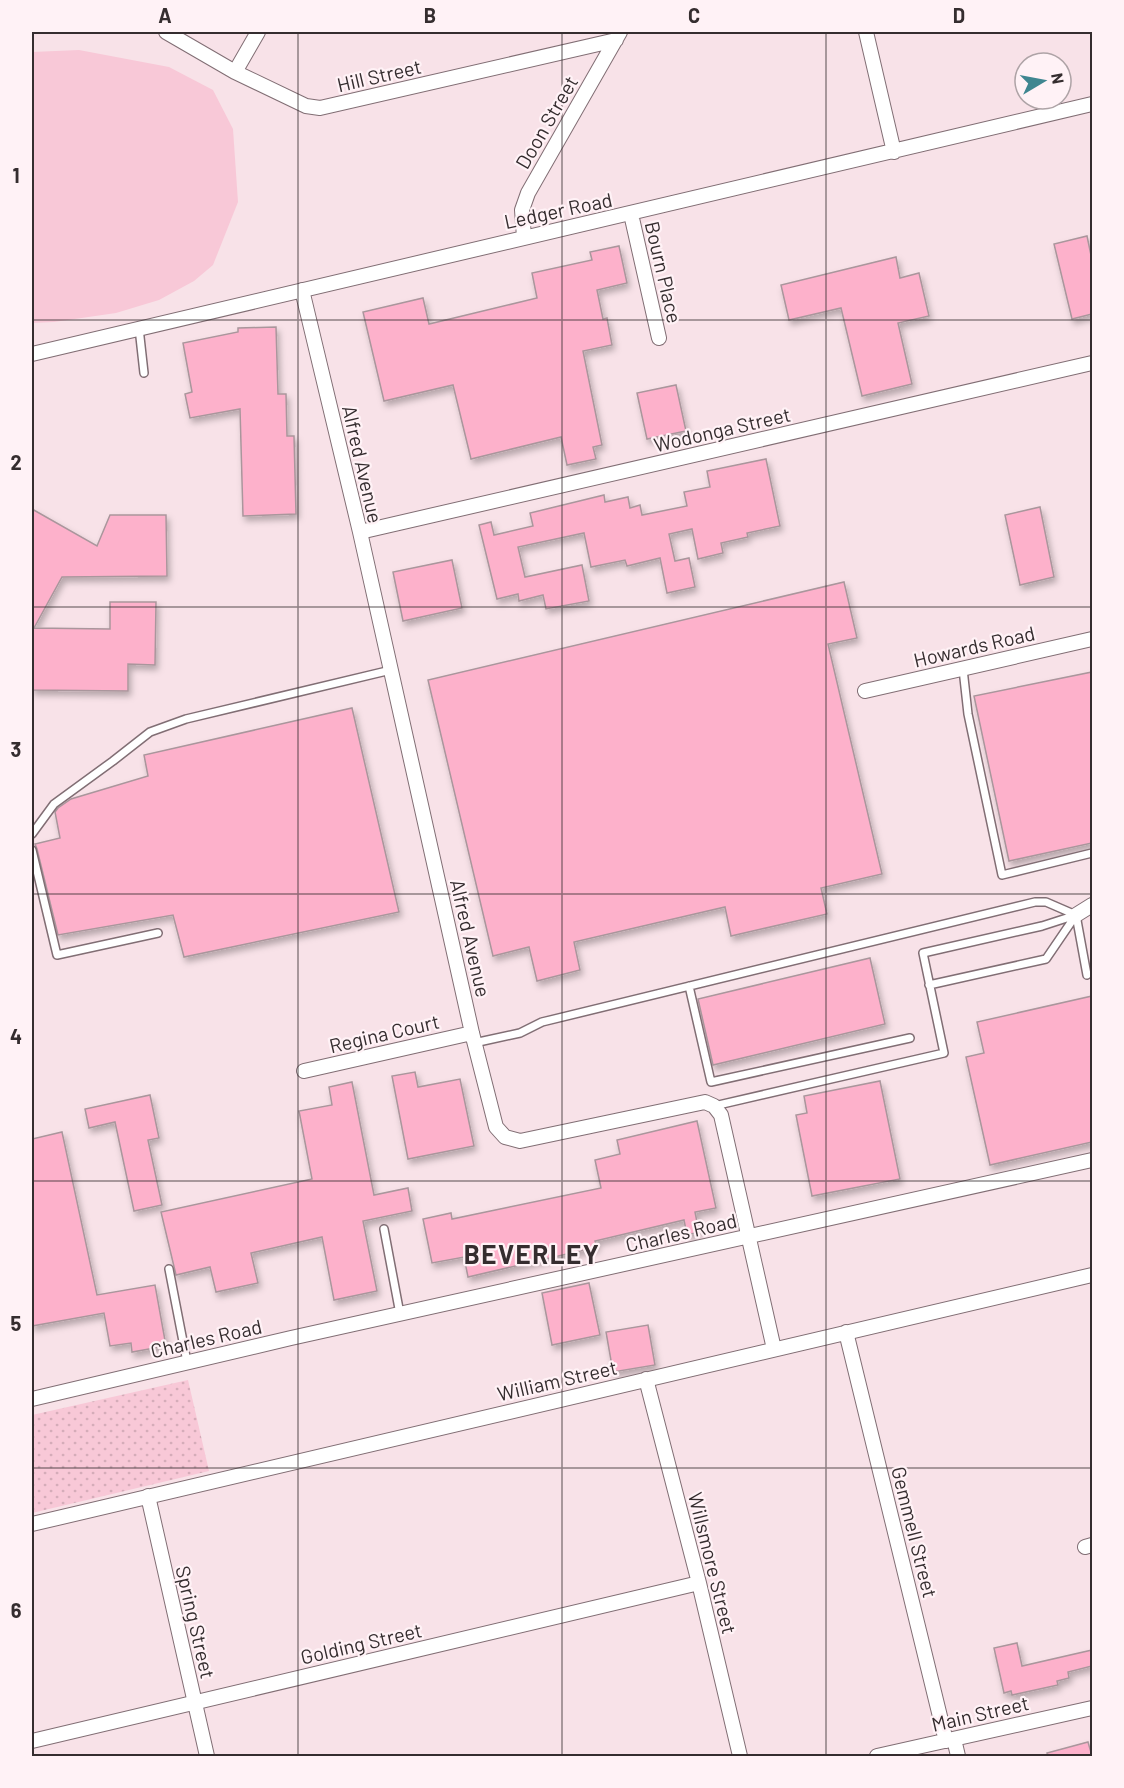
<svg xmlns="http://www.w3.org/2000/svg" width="1124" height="1788" font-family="Barlow,sans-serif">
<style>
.grass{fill:#f8c8d7}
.park{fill:url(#park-dots)}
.building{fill:#fdb1cb;stroke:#aa969c;stroke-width:1.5;filter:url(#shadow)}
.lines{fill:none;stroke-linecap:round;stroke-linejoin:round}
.lane-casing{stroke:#816e74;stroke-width:10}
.street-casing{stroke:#816e74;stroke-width:16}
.lane{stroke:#fff;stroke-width:7}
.street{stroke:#fff;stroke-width:14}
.grid{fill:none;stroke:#352d2f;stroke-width:1.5;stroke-opacity:0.55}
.labels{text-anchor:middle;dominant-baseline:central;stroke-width:4.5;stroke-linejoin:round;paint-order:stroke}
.street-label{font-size:20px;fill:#352d2f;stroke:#fff2f6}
.district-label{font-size:26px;font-weight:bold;letter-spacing:1.5px;fill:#352d2f;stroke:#fff2f6}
.neatline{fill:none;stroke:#352d2f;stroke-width:2}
.grid-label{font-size:20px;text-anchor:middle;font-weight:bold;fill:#352d2f}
</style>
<defs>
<pattern id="park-dots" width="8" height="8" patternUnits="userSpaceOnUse" patternTransform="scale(1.5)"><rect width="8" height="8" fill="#f8c8d7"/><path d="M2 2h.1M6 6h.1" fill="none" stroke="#d5acb9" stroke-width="1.8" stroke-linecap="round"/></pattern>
<filter id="shadow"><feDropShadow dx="2.5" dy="4.5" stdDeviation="3" flood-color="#0004"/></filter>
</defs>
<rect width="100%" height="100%" fill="#f8e2e8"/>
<path class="grass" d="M79,50L169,67L213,90L233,129L238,202L213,265L194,281L159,300L116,313L54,322L32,323V52Z"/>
<path class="park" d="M188,1380L209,1471L32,1513V1415Z"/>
<path class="building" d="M1087,236L1092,260V314L1072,319L1054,244Z
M619,246L627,283L597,290L603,319L607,318L612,345L583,351L602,445L593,447L596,459L567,465L561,437L471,459L453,385L384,401L363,312L423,298L429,324L537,298L532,273L592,260L590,252Z
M896,257L900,278L919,273L929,316L898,323L912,384L862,396L841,308L789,320L781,285Z
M276,327L278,394H286L287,436H294L296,514L243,516L240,409L190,418L185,394L192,392L183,343L238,332V328Z
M676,385L686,431L647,439L637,393Z
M766,459L780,526L747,533L748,537L721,543L723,553L698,559L692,529L669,534L675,561L689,558L695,587L667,593L660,558L627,566L625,560L591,567L584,533L518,547L525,577L582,565L589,601L546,609L543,595L519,601L518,594L497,599L479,525L491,522L494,535L533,526L530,513L604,495L605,502L628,497L630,508L640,505L642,515L687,506L684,492L710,487L707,471Z
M1040,507L1054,577L1020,585L1005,515Z
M32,509L97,546L110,515H166L167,576L62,577L34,628L110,629V602H156L155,665L128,664V691L32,690Z
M452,560L462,608L403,621L393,572Z
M844,582L857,638L828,644L882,874L821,888L827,914L731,936L725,907L574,942L580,970L537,981L529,947L493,956L428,680Z
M1092,672V843L1009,861L974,696Z
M352,708L399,912L184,957L173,915L58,935L37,849L35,844L60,838L55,812L58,808L71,799L148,776L144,755Z
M870,958L885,1024L713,1065L698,999Z
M1092,996V1142L990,1165L966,1057L984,1053L977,1022Z
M415,1072L418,1087L460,1079L474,1146L408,1159L392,1076Z
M880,1081L900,1179L812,1196L796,1115L807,1113L804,1096Z
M352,1082L374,1195L408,1188L412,1211L363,1221L377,1291L334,1300L322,1237L251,1253L258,1283L216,1292L210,1267L176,1275L161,1212L312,1179L299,1111L332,1105L329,1087Z
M150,1095L159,1138L148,1140L162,1205L134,1211L115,1122L89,1128L85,1109Z
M697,1121L716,1208L695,1212L699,1232L687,1235L684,1220L595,1241L597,1247L468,1277L464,1257L432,1263L423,1219L451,1213L452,1219L601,1188L595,1160L620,1154L617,1140Z
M62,1132L97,1295L155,1285L166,1346L132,1352L131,1343L110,1346L104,1313L32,1326V1139Z
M589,1283L600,1335L552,1345L542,1293Z
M648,1325L655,1365L613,1372L606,1332Z
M1017,1643L1022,1666L1092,1650V1666L1068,1672L1069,1678L1057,1681L1058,1685L1012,1695L1011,1691L1004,1693L994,1648Z
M1088,1742L1092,1756H1048L1047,1753Z"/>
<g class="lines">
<g class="lane-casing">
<path id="lane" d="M139,328L144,373
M963,669L968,714L1002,875L1092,853
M32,834L54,804L113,761L150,732L186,719L391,670
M32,850L57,955L158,933
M1076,915L1087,975
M929,985L1046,959L1076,915
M689,986L711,1082L910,1038
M474,1043L520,1033L542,1022L1035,902H1046L1076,915
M714,1106L944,1053L923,953L1042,926L1076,915
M384,1229L400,1314
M169,1269L187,1362"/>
</g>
<g class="street-casing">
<path id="street" d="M166,32L235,72L306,106L320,108L616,40
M866,32L894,152
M235,72L258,32
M631,214L659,338
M524,237L522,210L528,193L620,32
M302,290L360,532L472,1033L496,1127L505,1137L520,1141L705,1102L714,1106L721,1115L774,1349
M32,354L1092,104
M360,532L1092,363
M865,691L1092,639
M1076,915L1092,905
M304,1071L472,1033
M846,1332L946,1741
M646,1379L699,1583L740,1756
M32,1399L291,1338L1092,1160
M148,1496L207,1756
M32,1524L1092,1275
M1085,1547L1092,1545
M954,1739L958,1756
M32,1741L699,1583
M877,1756L1092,1708"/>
</g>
<use href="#lane" class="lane"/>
<use href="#street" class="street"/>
</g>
<path class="grid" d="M298,32V1756M562,32V1756M826,32V1756M32,320H1092M32,607H1092M32,894H1092M32,1181H1092M32,1468H1092"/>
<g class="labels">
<g class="street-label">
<text transform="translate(379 75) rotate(-13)">Hill Street</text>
<text transform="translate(546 122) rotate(-60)">Doon Street</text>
<text transform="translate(558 210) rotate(-12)">Ledger Road</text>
<text transform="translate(664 272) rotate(77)">Bourn Place</text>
<text transform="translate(722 429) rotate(-13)">Wodonga Street</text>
<text transform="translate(363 464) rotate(77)">Alfred Avenue</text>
<text transform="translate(974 646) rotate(-13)">Howards Road</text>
<text transform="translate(471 938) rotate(77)">Alfred Avenue</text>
<text transform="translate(384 1033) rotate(-13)">Regina Court</text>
<text transform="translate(681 1232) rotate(-13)">Charles Road</text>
<text transform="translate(206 1338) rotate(-13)">Charles Road</text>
<text transform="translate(557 1380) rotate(-13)">William Street</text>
<text transform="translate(915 1532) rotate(76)">Gemmell Street</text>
<text transform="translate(713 1563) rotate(76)">Willsmore Street</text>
<text transform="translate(196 1622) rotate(77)">Spring Street</text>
<text transform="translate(361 1643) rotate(-13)">Golding Street</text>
<text transform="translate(980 1713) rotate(-13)">Main Street</text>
</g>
<g class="district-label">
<text x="532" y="1253">BEVERLEY</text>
</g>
</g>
<rect width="1124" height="1788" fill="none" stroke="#fff2f6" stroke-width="66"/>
<g transform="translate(1043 81) rotate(80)"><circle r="28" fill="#fff2f6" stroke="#aea3a6" stroke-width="1.5"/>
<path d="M0-4.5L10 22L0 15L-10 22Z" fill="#3f8690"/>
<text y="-9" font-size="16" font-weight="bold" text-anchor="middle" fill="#352d2f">N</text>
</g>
<rect x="33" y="33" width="1058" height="1722" class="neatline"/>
<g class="grid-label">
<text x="165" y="23">A</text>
<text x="430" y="23">B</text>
<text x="694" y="23">C</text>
<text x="959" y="23">D</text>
<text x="16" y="183">1</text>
<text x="16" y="470">2</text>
<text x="16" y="757">3</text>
<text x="16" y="1044">4</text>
<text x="16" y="1331">5</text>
<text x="16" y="1618">6</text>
</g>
</svg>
